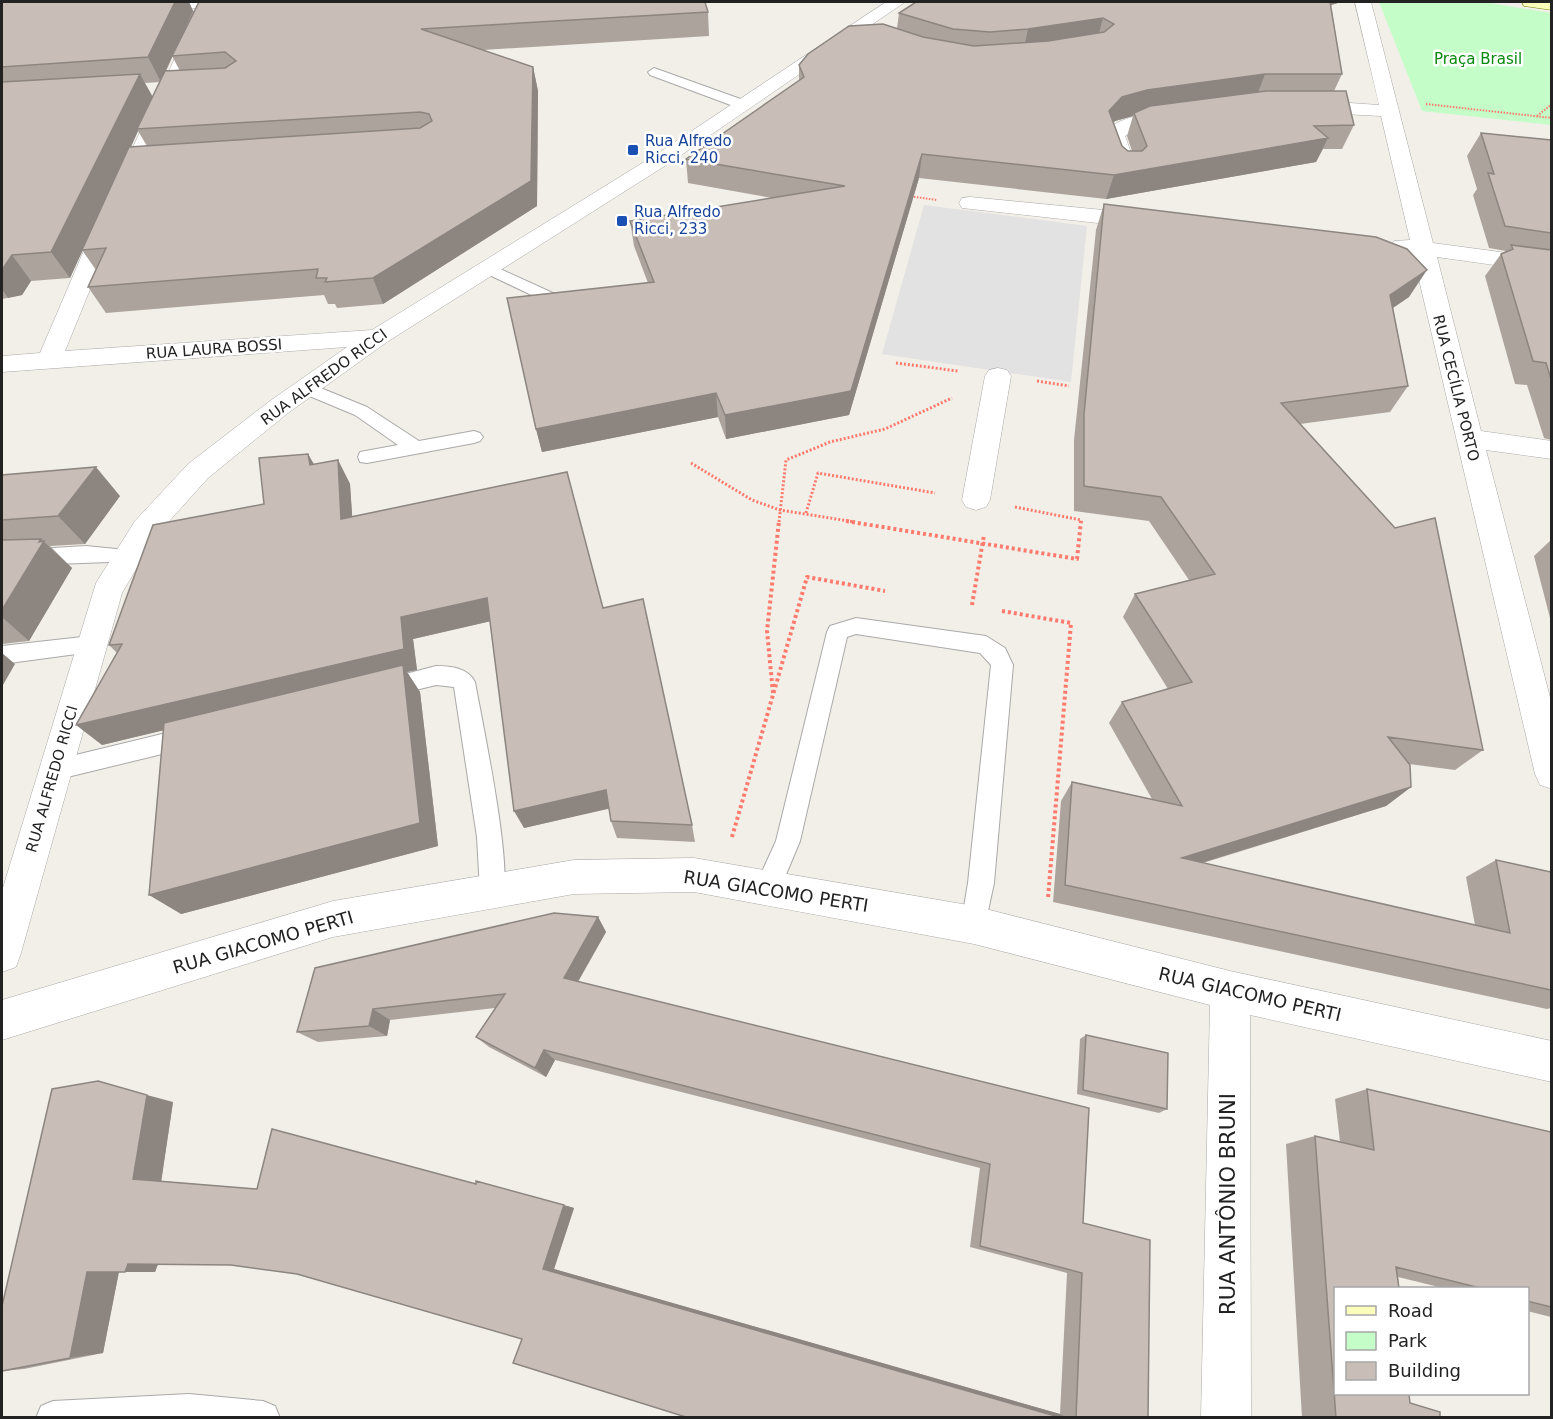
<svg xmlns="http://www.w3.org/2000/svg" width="1553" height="1419" font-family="'DejaVu Sans',sans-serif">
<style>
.park{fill:#c5fdc9}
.parking{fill:#e2e2e2}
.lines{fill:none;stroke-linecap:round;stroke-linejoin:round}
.service-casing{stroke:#a9a9a9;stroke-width:2}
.pedestrian-casing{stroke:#a9a9a9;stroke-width:1}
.minor-casing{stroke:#a9a9a9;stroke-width:1}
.secondary-casing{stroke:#758200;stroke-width:1}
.path-far2{stroke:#ff7a6d;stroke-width:2;stroke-dasharray:1.5 1.5;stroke-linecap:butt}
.path-far1{stroke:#ff7a6d;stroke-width:3;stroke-dasharray:2 2;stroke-linecap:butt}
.path{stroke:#ff7a6d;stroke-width:4;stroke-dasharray:3 3;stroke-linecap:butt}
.service{fill:#fff;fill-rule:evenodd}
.pedestrian{fill:#fff;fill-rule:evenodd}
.minor{fill:#fff;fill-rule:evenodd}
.secondary{fill:#fbfdbb;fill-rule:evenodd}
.wall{fill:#aca39d;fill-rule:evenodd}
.shaded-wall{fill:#8c8580}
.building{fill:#c8beb7;stroke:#8c8580;stroke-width:1.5}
.transit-dot{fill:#1a4fb4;stroke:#fff;stroke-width:2}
.labels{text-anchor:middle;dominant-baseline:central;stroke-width:5;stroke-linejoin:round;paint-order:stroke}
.far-park-label{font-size:15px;fill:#058a0e;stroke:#fff}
.far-transit-label{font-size:15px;fill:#164399;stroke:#fff;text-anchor:start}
.far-street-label{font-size:15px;fill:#222;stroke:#fff}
.street-label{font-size:18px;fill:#222;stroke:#fff}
.near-street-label{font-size:21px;fill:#222;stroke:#fff}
</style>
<rect width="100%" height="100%" fill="#f2efe8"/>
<path class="park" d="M1379,2H1484L1551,13V125L1422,111Z"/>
<path class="parking" d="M924,205L1087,226L1071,382L882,354Z"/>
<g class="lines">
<g class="service-casing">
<path id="service" d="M654,68L746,101L747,104L741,108L736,107L650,75L648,72Z
M487,263L555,294L577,300L579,303L571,308L544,301L481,271L479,268Z
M306,382L367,407L419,441L474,431L480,433L483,437L480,441L474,443L367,463L360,462L358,457L360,452L398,445L355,415L300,392L297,388Z
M86,546L136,551L139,556L136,561L2,566V551Z
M856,618L986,636L1005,648L1013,665L994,883L983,934L974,938L965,934L961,925L968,883L991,665L980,653L856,634L847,637L800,841L777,896L768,899L759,896L755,887L776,841L827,632L830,626Z
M91,636L99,639L102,645L99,651L2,664V646Z
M436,666C451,666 468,668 475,682C482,721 514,871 502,900L493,903L484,900L480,891L477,837L454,687L436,685L383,698L375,696L372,689L375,682Z
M191,727L199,730L202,737L199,744L191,747L55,780L47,777L43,770L47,763L55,760Z
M189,1394L263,1401L275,1406L280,1418H36L41,1406L53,1401Z"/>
</g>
<g class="pedestrian-casing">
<path id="pedestrian" d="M998,368L1007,370L1011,376L990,500L986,507L976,510L966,507L962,500L985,376L989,370Z"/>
</g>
<g class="minor-casing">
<path id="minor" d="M144,2H233L225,7L138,11L136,7Z
M886,2H905L671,162L387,342L288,413L208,478L155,537L122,593L21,953L16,967L2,972V891L96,583L135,521L188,464L270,401L347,347L2,372V356L40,353L82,255L191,24L197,23L206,28L104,255L65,351L372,330L657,154Z
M1355,2H1371L1433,243L1552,259V273L1437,257L1481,431L1552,441V459L1486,450L1552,705V789L1540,785L1535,774L1413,254L1394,251L1391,246L1394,241L1410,240L1381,116L1306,112L1296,106L1306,100L1379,105Z
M1174,111L1181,113L1184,117L1181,121L1142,127L1125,136L1137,169L1134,173H1120L1104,134C1118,114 1153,114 1174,111Z
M970,197L1144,214L1152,216L1155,221L1152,226L1144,228L962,208L959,203L962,198Z
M694,858L974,906L1230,971L1552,1041V1082L1250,1015L1251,1418H1201L1210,1005L974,944L694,892L574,894L333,937L2,1040V1000L333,901L574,860Z"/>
</g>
<g class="secondary-casing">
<path id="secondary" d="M1522,2H1552V10L1524,6Z"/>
</g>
<path class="path-far2" d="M1426,104L1552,118
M1537,116L1552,104
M908,196L937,200"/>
<path class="path-far1" d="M896,363L958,371
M1037,381L1069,386
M691,463L752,500L780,510L855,522
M1015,507L1081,520V522
M806,513L818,473L935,493
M779,522L786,460L830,442L885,429L952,398"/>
<path class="path" d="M846,521L1077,559L1081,521
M972,605L984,535
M1002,611L1071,623L1048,898
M773,693L767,631L779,521
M732,837L807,577L885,591"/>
<use href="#service" class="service"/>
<use href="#pedestrian" class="pedestrian"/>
<use href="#minor" class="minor"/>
<use href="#secondary" class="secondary"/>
</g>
<path class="wall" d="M2,2H189L193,11L708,12L709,36L483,50L533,67L538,91L537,206L383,304L337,308L335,304H328L324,295L106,313L88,287L96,270L82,250L70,278L31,281L22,295L2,299ZM172,56L180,71H165ZM160,82L153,97L145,83ZM138,131L147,146L131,147Z
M1341,2L1331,5L1342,74L1334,91L1354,125L1342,149H1323L1316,162L1106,199L919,178L849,415L726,439L718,417L542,452L536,429L648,283L634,246L630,221L772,198L688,183L686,159L799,81V65L897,28L899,13ZM1133,116L1127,136L1132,151H1128L1122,146L1113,123L1115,121Z
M1481,133L1551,140V440L1544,438L1527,385L1515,384L1485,276L1501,254L1506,251L1489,248L1473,195L1477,189L1467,156Z
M1104,204L1409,297L1393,308L1408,386L1390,412L1300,424L1483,750L1455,770L1409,764L1411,787L1386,806L1203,863L1475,925L1466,877L1496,860L1551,872V1008L1547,1009L1053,902L1061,801L1072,782L1152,799L1109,723L1122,702L1168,689L1123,617L1135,594L1189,580L1149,521L1074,511V440L1096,230Z
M308,454L314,465L338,460L350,484L352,517L603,608L692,825L695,842L617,838L611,821L609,808L524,828L490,621L413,639L417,670L407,672L420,692L438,846L181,914L163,730L102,745L117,653L109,645L264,504Z
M2,475L120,496L85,544L50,546L72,568L29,641L2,644Z
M1551,540V622L1534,556Z
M598,917L606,932L578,982L1089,1108L1083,1223L1148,1418H689L522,1339L297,1274L231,1265L158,1264L155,1272H119L103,1353L24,1369L2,1371V1306L173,1102L161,1181L257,1189L476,1184L574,1208L554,1269L1060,1414L1067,1273L970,1247L980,1168L555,1060L546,1077L489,1047L476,1037L495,1008L390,1020L387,1036L318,1042L297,1032Z
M1086,1035L1167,1109L1159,1113L1077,1094L1080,1039Z
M1367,1089L1551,1132V1317L1527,1311V1288H1443L1398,1277L1410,1403L1440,1418H1302L1286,1144L1315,1136L1340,1142L1335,1099Z"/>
<path class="shaded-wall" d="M175,2H189L193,11L161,82L148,57Z
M1321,2H1341L1318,9Z
M1103,18L1097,41L1023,52L1028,29Z
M533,67L538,91L537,206L383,304L373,278Z
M140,74L153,98L137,129L138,131L70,278L51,252Z
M1265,74L1256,98L1134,113L1133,116L1115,121L1102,135L1109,111L1122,97L1147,90Z
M1328,138L1316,162L1106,199L1114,175Z
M922,154L919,178L849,415L726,439L725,415Z
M12,255L31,281L22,295L8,298L2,289V270Z
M1427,270L1409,297L1373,321L1390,295Z
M716,393L718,417L542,452L536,429Z
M308,454L322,478L310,465Z
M338,460L350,484L354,542L341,519Z
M96,467L120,496L85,544L58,516Z
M41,539L72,568L29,641L2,617V610Z
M487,598L496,620L413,639L417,670L407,672L420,692L438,846L181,914L149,895L404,673L102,745L76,725L401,617Z
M2,653L15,664L3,685L2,684Z
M1411,787L1386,806L1165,874L1182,858Z
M606,790L612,808L524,828L514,811Z
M598,917L606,932L573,990L564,978Z
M373,1009L390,1020L387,1036L369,1026Z
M544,1050L555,1060L546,1077L535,1068Z
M147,1095L173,1102L161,1183L133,1179Z
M564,1205L574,1208L554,1269L1060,1414L1067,1418H1062L543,1269Z
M128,1264H158L155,1272H125Z
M119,1271L103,1353L70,1358L87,1272Z"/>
<path class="building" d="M2,2H175L148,57L2,67Z
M199,2H705L708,12L421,29L533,67L531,181L373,278L325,282L327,278H316L318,269L88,287L106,248L82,250L129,147L420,128L432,121L429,114L420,112L137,129L165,71L225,68L236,61L225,52L172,56Z
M916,2H1330L1342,74H1265L1147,90L1122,97L1109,111L1122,146L1128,151H1142L1147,146L1134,113L1150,106L1266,91H1346L1354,125L1314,126L1328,138L1114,175L922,154L851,391L725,415L716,393L536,429L507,298L654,282L630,221L845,186L686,159L804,77L799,65L808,54L849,26L883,24L923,37L974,46L1048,41L1104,32L1114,24L1103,18L1028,29L990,32L953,29L899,13Z
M140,74L51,252L12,255L2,270V82Z
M1481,133L1551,140V233L1505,226L1488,173L1494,174Z
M1104,204L1376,237L1407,249L1427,270L1390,295L1408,386L1281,403L1395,528L1435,518L1483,750L1388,737L1410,765L1411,787L1182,858L1510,933L1496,860L1551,872V990L1065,885L1072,782L1182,806L1122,702L1192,682L1135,594L1215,574L1161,497L1084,486V414Z
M1511,245L1551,250V379L1546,363L1533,361L1501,254L1513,249Z
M308,454L310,465L338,460L341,519L567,472L603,608L643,599L692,825L611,821L606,790L514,811L487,598L401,617L404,649L76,725L122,644L109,645L153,525L264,504L259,458Z
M96,467L58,516L2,520V475Z
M41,539L39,542L44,541L2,610V540Z
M403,665L420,823L149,895L164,723Z
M554,913L598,917L564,978L1089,1108L1083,1223L1150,1240L1148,1418H1076L1082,1273L980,1246L990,1164L544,1050L535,1068L476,1037L505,994L373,1009L369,1026L297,1032L315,968Z
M1086,1035L1168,1053L1167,1109L1083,1090Z
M98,1081L147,1095L133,1179L257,1189L272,1129L476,1184V1181L564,1205L543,1269L1062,1418H689L513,1363L522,1339L297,1274L231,1265L128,1264L125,1272H87L70,1358L2,1371V1306L52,1089Z
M1367,1089L1551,1132V1307L1527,1301V1288H1480L1396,1267L1399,1288H1335V1394H1409L1410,1403L1440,1412V1418H1336L1315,1136L1374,1150Z"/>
<g class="transit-dot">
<rect x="627" y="144" width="12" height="12" rx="3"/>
<rect x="616" y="215" width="12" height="12" rx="3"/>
</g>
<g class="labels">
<g class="far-park-label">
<text x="1478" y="59">Praça Brasil</text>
</g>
<g class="far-transit-label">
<text x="645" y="141">Rua Alfredo<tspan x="645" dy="17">Ricci, 240</tspan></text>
<text x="634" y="212">Rua Alfredo<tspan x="634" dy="17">Ricci, 233</tspan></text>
</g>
<g class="far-street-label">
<text transform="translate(214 349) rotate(-4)">RUA LAURA BOSSI</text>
<text transform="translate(324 377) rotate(-36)">RUA ALFREDO RICCI</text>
<text transform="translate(1456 388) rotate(76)">RUA CECÍLIA PORTO</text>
<text transform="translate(52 779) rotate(-74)">RUA ALFREDO RICCI</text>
</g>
<g class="street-label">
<text transform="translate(776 891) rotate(9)">RUA GIACOMO PERTI</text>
<text transform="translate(263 942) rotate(-16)">RUA GIACOMO PERTI</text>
<text transform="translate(1250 994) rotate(13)">RUA GIACOMO PERTI</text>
</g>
<g class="near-street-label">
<text transform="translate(1228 1204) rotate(-90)">RUA ANTÔNIO BRUNI</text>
</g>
</g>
<rect width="1553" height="1419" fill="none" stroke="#222222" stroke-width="6"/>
<rect x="1334" y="1287" width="195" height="108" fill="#ffffff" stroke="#a7a7a7" stroke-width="1.5"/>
<rect x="1346" y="1306" width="30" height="9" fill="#fbfdbb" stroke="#a7a7a7" stroke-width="1.5"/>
<text x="1388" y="1317" font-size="18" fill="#222222">Road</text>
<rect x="1346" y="1332" width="30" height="18" fill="#c5fdc9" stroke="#a7a7a7" stroke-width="1.5"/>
<text x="1388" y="1347" font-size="18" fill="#222222">Park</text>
<rect x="1346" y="1362" width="30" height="18" fill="#c8beb7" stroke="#a7a7a7" stroke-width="1.5"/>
<text x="1388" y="1377" font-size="18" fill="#222222">Building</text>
</svg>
